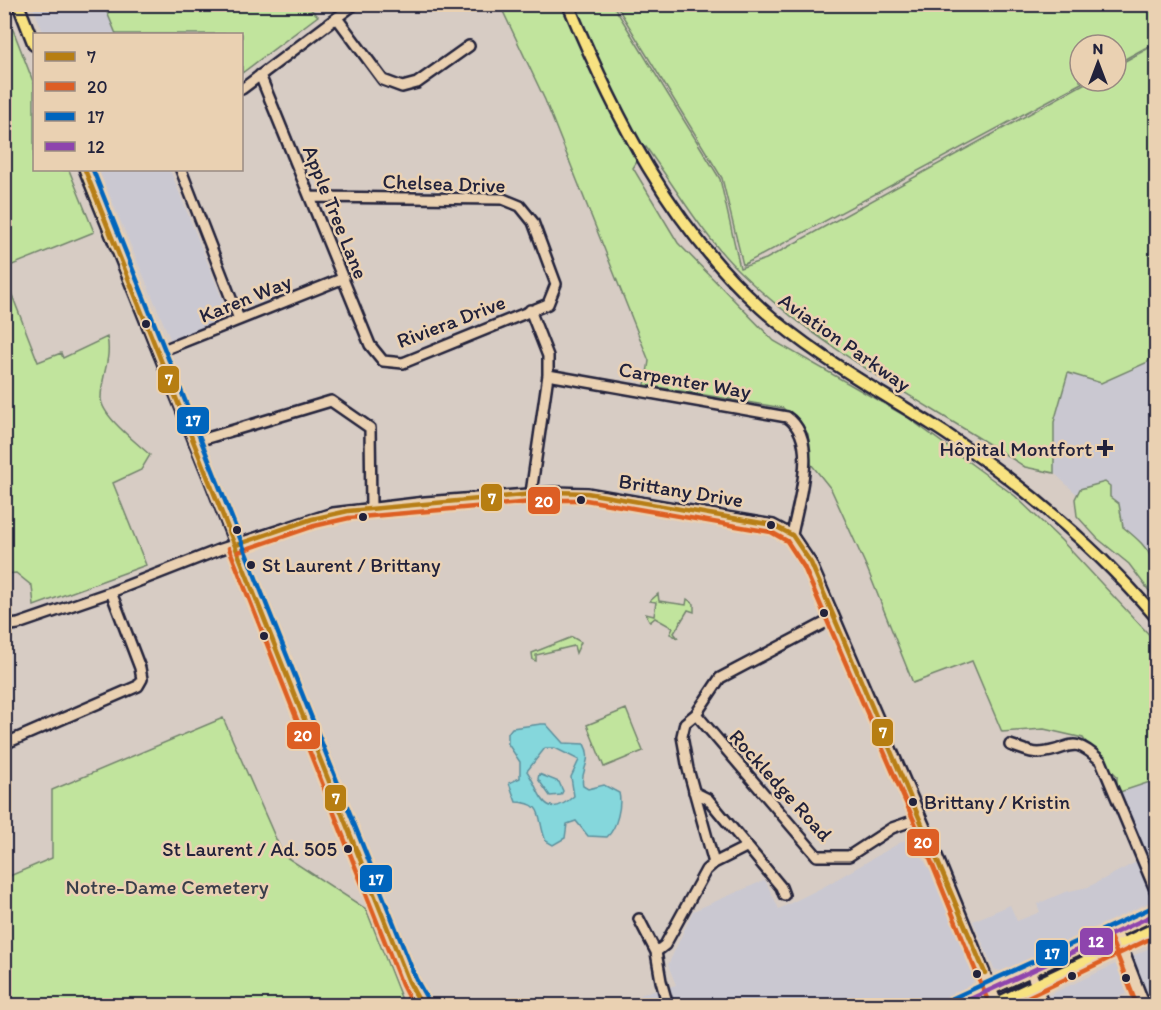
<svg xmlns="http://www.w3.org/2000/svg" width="1161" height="1010" font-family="Itim,sans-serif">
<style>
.built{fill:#cac8d1}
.green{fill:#c1e49d;stroke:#72836c;stroke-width:1.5}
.water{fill:#85d7dc;stroke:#5d8f9c;stroke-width:1.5;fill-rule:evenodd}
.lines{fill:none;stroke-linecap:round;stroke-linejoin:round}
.minor-casing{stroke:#22223b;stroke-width:14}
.major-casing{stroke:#22223b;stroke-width:15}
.minor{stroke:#ead1b2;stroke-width:9}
.major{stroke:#f8e281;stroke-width:10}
.bus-1-casing{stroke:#ead1b2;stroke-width:9}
.bus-2-casing{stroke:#ead1b2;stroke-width:9}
.bus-3-casing{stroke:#ead1b2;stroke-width:9}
.bus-4-casing{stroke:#ead1b2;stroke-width:9}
.bus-1{stroke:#b77e12;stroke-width:4.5}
.bus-2{stroke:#dd5e24;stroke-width:4.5}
.bus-3{stroke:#0065bd;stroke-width:4.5}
.bus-4{stroke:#8e44ad;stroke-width:4.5}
.bus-dot{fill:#22223b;stroke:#ead1b2;stroke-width:2}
.labels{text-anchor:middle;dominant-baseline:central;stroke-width:5;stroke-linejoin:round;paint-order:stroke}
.bus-label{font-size:20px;fill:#22223b;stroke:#ead1b2;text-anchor:start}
.street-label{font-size:21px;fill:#22223b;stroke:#ead1b2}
.poi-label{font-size:21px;fill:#22223b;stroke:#ead1b2;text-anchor:end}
.park-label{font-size:21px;fill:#3a3f4a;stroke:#ead1b2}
.line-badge{stroke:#ead1b2;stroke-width:2}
.badge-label{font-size:16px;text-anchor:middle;font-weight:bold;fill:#fff}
</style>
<rect width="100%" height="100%" fill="#d7ccc4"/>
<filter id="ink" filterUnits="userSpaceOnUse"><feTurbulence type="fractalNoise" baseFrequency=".0167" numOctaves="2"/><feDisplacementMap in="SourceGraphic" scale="12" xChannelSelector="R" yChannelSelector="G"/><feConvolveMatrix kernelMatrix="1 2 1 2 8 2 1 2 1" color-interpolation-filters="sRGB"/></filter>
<g filter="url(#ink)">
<path class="built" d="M32,5H104L116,34H44Z
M99,170H170L230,318L171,341Z
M1156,347V585L1082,499L1054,473V422L1068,373L1148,362Z
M1153,779L1156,780V899L1001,971L994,969L973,921L1010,905L1017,921L1040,912L1037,904L1065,892L1088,887L1146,857L1117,793Z
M910,837L939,886L975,977L970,986L928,1005L622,1006L643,994L676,985L668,965L693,911L765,880L779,909L825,886Z
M1156,945V1005H1131L1127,993L1099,1005L1026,1006Z"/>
<path class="green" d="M104,5H306L318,16L242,73V34H116Z
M500,5H613L720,179L740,268L766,259L1089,81H1116V66L1156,44V347L1148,362L1101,383L1068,373L1054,422V473L1025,467C929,404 822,352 739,271C704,237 675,187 646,147L633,168L678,243L774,341L907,417L1015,496L1061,540L1156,642V780L1117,793V776L1091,750L1083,738L1044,729L1002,732L972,661L913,683L867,568L831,489L811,464L808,434L783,408L645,385L649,361L545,100Z
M616,5H1156V42L1116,64V45H1080V81H1085L743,265L722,178Z
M5,9L34,84V170H69L94,232L5,268Z
M5,277L38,362L61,353L63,358L107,337C112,359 101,376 101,398C101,416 137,443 150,455L141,470L113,483L146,565L34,606L32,586L16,573L5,574Z
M1105,482L1110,486V497L1119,504L1123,527C1154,552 1157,560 1156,600L1129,564L1097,538L1077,516L1075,499L1080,489Z
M658,594L659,601L686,605L687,599L694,604V612L688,610L674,633L678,638L670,634L673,628L655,618L650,622L646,614L654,616L656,602L650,601Z
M572,637L581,642L576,653L574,646L536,655V661L533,660L532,653Z
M626,709L643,751L604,767L587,725Z
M223,718L283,855L366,909L404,1005H5V878L52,858V790Z"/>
<path class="water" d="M541,724H546L563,743L584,744C594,761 579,771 583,786L588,789L604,785L619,793C622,805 617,828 607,837L588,836L576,821L567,824L565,838L553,845L546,841C536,818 546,803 516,802L509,783L520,778V762L508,744V733L512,728ZM545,748H555L579,760L571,777L574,796C543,823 541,792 527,771Z
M539,774L559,782L563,791L561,795L550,796L538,779Z"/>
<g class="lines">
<g class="minor-casing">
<path id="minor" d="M337,18L383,80L402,87L417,83L469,46
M260,75L370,345L383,361L403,363L548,304L556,284L533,222L520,206L503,199L311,197
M242,89L355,4
M181,170L239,319
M530,310L548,356V375L531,493
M158,352L344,278
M548,375L787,417C820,440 798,501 792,535
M194,442L331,401L370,428L371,508
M4,626L18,624L111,592L221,549L333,513L425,502L554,492L587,493L773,525L792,535L811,563L931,841L997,1003
M696,714L817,856H849L892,828L921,818
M4,744L138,686L142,679L140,668L111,592
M1010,745C1020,748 1029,753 1039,753C1072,751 1069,732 1101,761L1156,892
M694,792L708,799L781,887L784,895
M714,863L688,769L682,736L685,723L696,714L720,678L834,618
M639,919L656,952L661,981L668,1006
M1116,931L1145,1006
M656,952L665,945L706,870L714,863L746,847
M1030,970L1044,1006"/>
</g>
<g class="major-casing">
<path id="major" d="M18,4L34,45
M568,4C615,116 670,226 761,308C816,358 884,393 945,433C1023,485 1095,546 1156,617
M85,170L211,482L314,747L386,920L416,1006
M954,1006L1156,914
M991,1006L1156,928"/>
</g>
<use href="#minor" class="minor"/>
<use href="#major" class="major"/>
<g class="bus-1-casing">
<path id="bus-1" d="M85,170L409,982L422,1006
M236,545L312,519L348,511L554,492L587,493L773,525L792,535L811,563L985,973"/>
</g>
<g class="bus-2-casing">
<path id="bus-2" d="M229,548L402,985L413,1006
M238,552L314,526L349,518L554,500H586L771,532L787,541L804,567L924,844L990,1006
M1109,934L1137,1006
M1009,1006L1156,936"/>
</g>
<g class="bus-3-casing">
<path id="bus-3" d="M93,170L416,979L429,1002
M951,999L1153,907"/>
</g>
<g class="bus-4-casing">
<path id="bus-4" d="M955,1006L1156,914"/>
</g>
<use href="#bus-1" class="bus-1"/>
<use href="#bus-2" class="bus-2"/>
<use href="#bus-3" class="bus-3"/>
<use href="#bus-4" class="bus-4"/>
</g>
</g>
<g class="bus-dot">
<circle cx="146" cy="324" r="5"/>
<path d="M1102 439h6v6h6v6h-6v6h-6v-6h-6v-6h6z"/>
<circle cx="581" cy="500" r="5"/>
<circle cx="363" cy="517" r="5"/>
<circle cx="771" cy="525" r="5"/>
<circle cx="237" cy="530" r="5"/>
<circle cx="251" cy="565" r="5"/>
<circle cx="824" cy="613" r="5"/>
<circle cx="264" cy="636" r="5"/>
<circle cx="913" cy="802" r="5"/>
<circle cx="348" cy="849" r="5"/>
<circle cx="977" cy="974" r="5"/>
<circle cx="1072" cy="976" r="5"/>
<circle cx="1126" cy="978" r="5"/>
</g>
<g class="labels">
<g class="bus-label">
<text x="262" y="565">St Laurent / Brittany</text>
<text x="924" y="802">Brittany / Kristin</text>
<text x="337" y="849" text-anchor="end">St Laurent / Ad. 505</text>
</g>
<g class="street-label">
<text transform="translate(444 183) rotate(2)">Chelsea Drive</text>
<text transform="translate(336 212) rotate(68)">Apple Tree Lane</text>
<text transform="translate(245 298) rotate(-22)">Karen Way</text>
<text transform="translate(451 321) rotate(-21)">Riviera Drive</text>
<text transform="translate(845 342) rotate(35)">Aviation Parkway</text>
<text transform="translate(685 380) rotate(10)">Carpenter Way</text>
<text transform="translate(681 490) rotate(9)">Brittany Drive</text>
<text transform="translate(781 785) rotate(48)">Rockledge Road</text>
</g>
<g class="poi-label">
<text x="1092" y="448">Hôpital Montfort</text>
</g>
<g class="park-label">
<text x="167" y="886">Notre-Dame Cemetery</text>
</g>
</g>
<g class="line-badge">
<rect x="157" y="365" width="23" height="29" rx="6" fill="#b77e12"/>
<rect x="176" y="406" width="34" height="29" rx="6" fill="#0065bd"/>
<rect x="480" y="483" width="23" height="29" rx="6" fill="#b77e12"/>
<rect x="527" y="486" width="34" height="29" rx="6" fill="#dd5e24"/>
<rect x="871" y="718" width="23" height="29" rx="6" fill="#b77e12"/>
<rect x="286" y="721" width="35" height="29" rx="6" fill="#dd5e24"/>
<rect x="324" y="784" width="23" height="28" rx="6" fill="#b77e12"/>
<rect x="906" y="828" width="34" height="29" rx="6" fill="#dd5e24"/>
<rect x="359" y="864" width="34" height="29" rx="6" fill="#0065bd"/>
<rect x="1079" y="927" width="35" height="29" rx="6" fill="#8e44ad"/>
<rect x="1035" y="939" width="34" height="28" rx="6" fill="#0065bd"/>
</g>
<g class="badge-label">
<text x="169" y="385">7</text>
<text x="193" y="426">17</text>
<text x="492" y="504">7</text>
<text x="544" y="507">20</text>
<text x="883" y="738">7</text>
<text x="303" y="741">20</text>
<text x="336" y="804">7</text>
<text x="923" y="848">20</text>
<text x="376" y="885">17</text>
<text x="1096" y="947">12</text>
<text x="1052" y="959">17</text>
</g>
<rect width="1161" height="1010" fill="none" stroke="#ead1b2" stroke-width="24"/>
<rect x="12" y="12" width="1137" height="986" fill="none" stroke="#22223b" stroke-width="2" filter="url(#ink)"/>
<rect x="33" y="33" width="210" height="138" fill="#ead1b2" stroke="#9a8b82" stroke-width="1.5"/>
<rect x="45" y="52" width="30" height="9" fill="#b77e12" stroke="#9a8b82" stroke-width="1.5"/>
<text x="87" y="63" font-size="18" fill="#22223b">7</text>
<rect x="45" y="82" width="30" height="9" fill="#dd5e24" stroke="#9a8b82" stroke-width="1.5"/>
<text x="87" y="93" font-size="18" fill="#22223b">20</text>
<rect x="45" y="112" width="30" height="9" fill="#0065bd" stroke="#9a8b82" stroke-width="1.5"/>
<text x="87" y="123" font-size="18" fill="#22223b">17</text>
<rect x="45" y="142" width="30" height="9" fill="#8e44ad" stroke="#9a8b82" stroke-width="1.5"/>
<text x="87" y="153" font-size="18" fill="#22223b">12</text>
<g transform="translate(1098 63)"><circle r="28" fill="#ead1b2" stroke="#9a8b82" stroke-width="1.5"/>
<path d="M0-4.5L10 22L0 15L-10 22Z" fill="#22223b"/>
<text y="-9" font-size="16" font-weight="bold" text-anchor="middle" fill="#22223b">N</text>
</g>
</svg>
